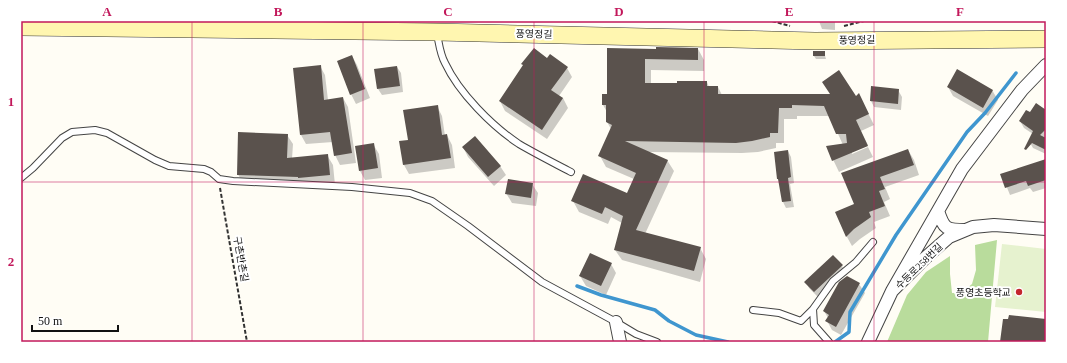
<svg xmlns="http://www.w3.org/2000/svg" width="1067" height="363" font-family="'Times New Roman','Noto Sans KR',serif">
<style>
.forest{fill:#b9dc9c}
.pitch{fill:#e6f2cf}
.shadow{fill:#0003}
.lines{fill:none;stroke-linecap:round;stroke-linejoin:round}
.stream{stroke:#3f96cf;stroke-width:3.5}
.building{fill:#5a524d}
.lane-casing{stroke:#444;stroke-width:8}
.street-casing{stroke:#444;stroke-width:14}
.secondary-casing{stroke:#333;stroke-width:18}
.path{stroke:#333;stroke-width:2;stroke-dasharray:4 2;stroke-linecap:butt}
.lane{stroke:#fff;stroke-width:6}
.street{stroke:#fff;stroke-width:12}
.secondary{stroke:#fff6b0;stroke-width:17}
.grid{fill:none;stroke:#c2185b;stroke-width:1;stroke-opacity:0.55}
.poi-dot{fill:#c4262e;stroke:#fff;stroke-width:1.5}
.labels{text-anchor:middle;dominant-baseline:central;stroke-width:4;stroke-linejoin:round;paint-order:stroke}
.street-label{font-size:10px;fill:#111;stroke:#fff}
.poi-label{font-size:10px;fill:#111;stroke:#fff;text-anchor:end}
.neatline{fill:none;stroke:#c2185b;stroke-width:1.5}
.grid-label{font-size:13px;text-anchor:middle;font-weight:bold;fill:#c2185b}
</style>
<rect width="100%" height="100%" fill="#fffdf5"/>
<path class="forest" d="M997,240L988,342H887L907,295L926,272L950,256V274L952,293H961L972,284L976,270L975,245Z"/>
<path class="pitch" d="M1002,244L1046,249V312L995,307Z"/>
<path class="shadow" d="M819,21H835V30L822,29Z
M608,49H698L704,60V71L651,70V84L707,82L709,87H718L722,95L856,97L859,95L874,125L861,131L868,145L852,152V154L868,147L873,157L839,172L827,147L843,145L830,116H797V119H784V143H776V148L758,152L742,153L647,152L667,160L674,171L645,234L700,248L706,259L700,282L622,260L615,250L622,223L611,217L608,224L579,212L573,201L627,195L634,179L606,167L600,156L611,129L607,122V112L603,105L608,95Z
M824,52L826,59H816L814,56Z
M352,56L357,65L370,98L356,104L351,94Z
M548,59L567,68L572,77L559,96L563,98L568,108L547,139L505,111L500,101L524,66L523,64Z
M320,66L325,75L328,100L343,98L348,107L356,163L340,165L335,155L333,142L306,144L301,135L294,68Z
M397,67L401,73L403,92L382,95L378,89Z
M948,87L992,90L998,100L988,116L953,96Z
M898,90L902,97L901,110L874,107L871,101Z
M1036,104L1046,110V154L1033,148L1029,141L1033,134L1024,128L1020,121L1030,113Z
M437,106L442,116L445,136L447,135L452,145L455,168L409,174L404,165L400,142L409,141Z
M287,135L293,144L292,159L327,155L333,165L335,185L243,184L238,174Z
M373,144L379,154L382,178L365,180L360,171Z
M463,147L500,166L506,175L494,186L468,157Z
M908,150L914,160L919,175L885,187L890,199L884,202L890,216L874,222L876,228L860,239L852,246L847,237L837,212L855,205L843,174Z
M788,151L791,157L794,183L790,184L794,207L786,208L783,202Z
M1046,160V188L1033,192L1030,188L1010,195L1002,175Z
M532,184L538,193L536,206L512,203L506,193Z
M611,264L616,273L606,295L586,286L580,276Z
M842,266L845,272L818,297L809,288L806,282Z
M859,284L865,293L841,335L832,330L827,321L828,318L824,311Z"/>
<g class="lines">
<path class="stream" d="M577,286L601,295L655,310L669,321L696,335L728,342
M835,342L849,332L850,312L896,235L967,132L985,113L1016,73"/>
</g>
<path class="building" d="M656,47L698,48V60L645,59V83H677V81H707V86H718V94H830L822,82L839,70L856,96L859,93L869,114L856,120L868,146L832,161L826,146L847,143L846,134H836L824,106L792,105V108H779L778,133H770V137L752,141L736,143L625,141L668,160L636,230L701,247L694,271L614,250L623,216L605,207L602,214L571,201L583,174L627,193L636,173L598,156L612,125L606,122V105H602V94H607V48L656,49Z
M534,48L547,58L550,54L568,67L551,90L563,98L542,130L499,101L523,65L521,64Z
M813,51H825V56H813Z
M352,55L365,89L350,95L337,61Z
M321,65L324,100L343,97L352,153L334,156L330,132L300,135L293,68Z
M397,66L400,86L377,89L374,69Z
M957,69L993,90L983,108L947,87Z
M871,86L899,89L898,104L870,101Z
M1036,103L1046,110V129L1040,135L1046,138V150L1032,143L1026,150L1024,149L1033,131L1019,121L1026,110L1030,112Z
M438,105L442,135L447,134L451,158L403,165L399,141L408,140L403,110Z
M238,132L288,134L287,158L328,154L330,175L298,178V177L237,175Z
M475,136L501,166L488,177L462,147Z
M374,143L378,168L359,171L355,146Z
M908,149L914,165L880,177L885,189L879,191L885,206L869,212L871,217L854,229L846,237L835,212L854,204L841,173Z
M788,150L791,177L788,178L791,201L782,202L778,179H777L774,152Z
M1046,159V180L1028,186L1026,181L1005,188L1000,174Z
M508,179L533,183L531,198L505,194Z
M590,253L612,263L601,286L579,276Z
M833,255L843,265L814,292L804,282Z
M847,276L860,283L836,327L825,321L829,315L823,311L839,282Z
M1009,315L1046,319V342H1000L1003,319H1008Z"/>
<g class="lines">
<g class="lane-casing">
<path id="lane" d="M437,34C439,43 440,54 445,63C459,93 492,126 519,144C536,154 554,163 571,172
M21,178L33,168L62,138L72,132L95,130L107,133L155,160L169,166L204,169L211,172L219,179L233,181L352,187L410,193L432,201L468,226L542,282L616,322L636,334L657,342
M753,310L779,313L801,321L813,309
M829,342L814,325L813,309L833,281L856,262L873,242"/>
</g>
<g class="street-casing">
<path id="street" d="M938,211C944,229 946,230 965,230
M892,291L962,169L1022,90L1046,65
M616,322L620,342
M868,342L892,291L925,258L949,237L973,227L994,225L1046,229"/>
</g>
<g class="secondary-casing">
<path id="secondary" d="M21,27L437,32L815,41L1046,39"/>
</g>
<path class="path" d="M772,21L790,26
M844,26L864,21
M220,188L247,342"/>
<use href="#lane" class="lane"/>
<use href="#street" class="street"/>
<use href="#secondary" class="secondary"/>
</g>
<path class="grid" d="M192,21V342M363,21V342M534,21V342M704,21V342M874,21V342M21,182H1046"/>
<circle class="poi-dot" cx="1019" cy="292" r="4"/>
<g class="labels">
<g class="street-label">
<text transform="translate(534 34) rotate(1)">풍영정길</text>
<text transform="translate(857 40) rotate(-1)">풍영정길</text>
<text transform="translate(241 259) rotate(80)">구촌반촌길</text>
<text transform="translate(919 266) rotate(-44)">수등로258번길</text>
</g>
<g class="poi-label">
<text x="1011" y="292">풍영초등학교</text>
</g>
</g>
<rect width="1067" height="363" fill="none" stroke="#ffffff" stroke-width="44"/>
<path d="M32 325v6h86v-6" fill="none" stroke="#111111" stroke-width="2"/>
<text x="38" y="325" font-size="12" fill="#111111" stroke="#ffffff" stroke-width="3" paint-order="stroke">50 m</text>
<rect x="22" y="22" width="1023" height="319" class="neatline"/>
<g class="grid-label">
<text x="107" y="16">A</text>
<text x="278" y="16">B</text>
<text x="448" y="16">C</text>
<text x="619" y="16">D</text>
<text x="789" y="16">E</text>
<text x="960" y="16">F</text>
<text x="11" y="106">1</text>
<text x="11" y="266">2</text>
</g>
</svg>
